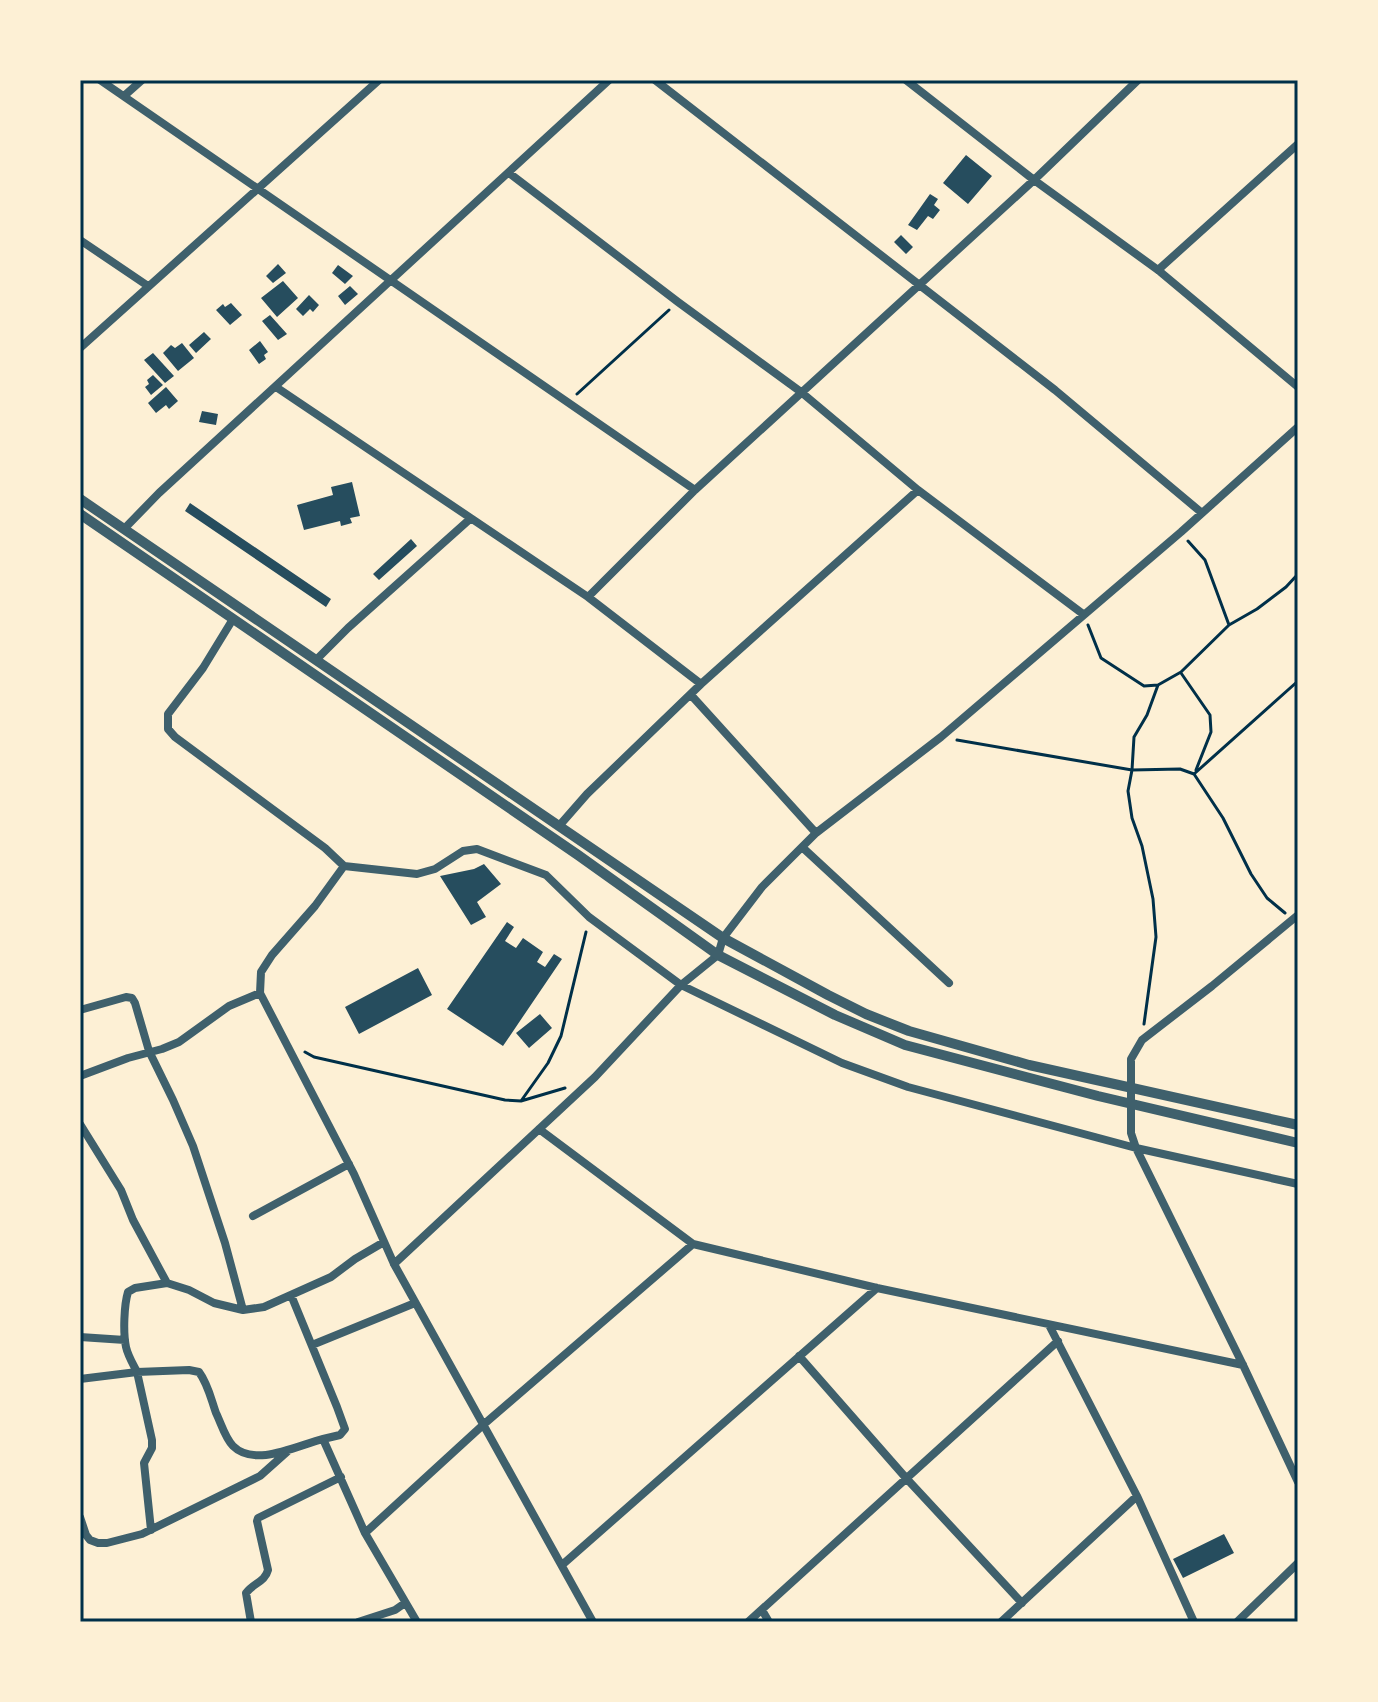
<svg xmlns="http://www.w3.org/2000/svg" width="1378" height="1702" font-family="'Nunito Sans',sans-serif">
<style>
.building{fill:#264d5e}
.lines{fill:none;stroke-linecap:round;stroke-linejoin:round}
.path{stroke:#003049;stroke-width:3}
.minor{stroke:#3f606c;stroke-width:8}
.tertiary{stroke:#3f606c;stroke-width:10}
.neatline{fill:none;stroke:#003049;stroke-width:3}
</style>
<rect width="100%" height="100%" fill="#fdf0d5"/>
<path class="building" d="M966,155L992,176L968,204L943,183Z
M930,194L938,199L934,205L940,210L933,219L928,216L917,230L908,225Z
M901,235L913,247L906,254L894,242Z
M278,264L286,273L273,283L266,276Z
M338,265L353,276L345,284L332,273Z
M283,281L298,298L277,317L261,298Z
M350,286L358,294L345,305L338,296Z
M309,295L319,305L313,312L310,309L303,316L296,309Z
M231,303L242,315L230,325L216,310L223,304L225,307Z
M270,315L287,334L278,340L262,321Z
M204,332L211,339L196,353L189,345Z
M260,341L268,352L264,355L266,359L259,364L249,350Z
M182,343L194,358L178,371L163,353L171,345L175,348Z
M153,353L174,376L165,383L144,360Z
M153,375L163,385L151,395L145,387L149,384L147,380Z
M166,387L178,401L169,409L166,405L156,413L148,403Z
M202,411L218,414L216,425L199,422Z
M352,482L360,516L350,518L352,523L341,526L340,521L304,530L297,505L333,495L331,487Z
M190,503L331,599L326,607L185,511Z
M411,539L417,546L379,580L373,574Z
M484,864L501,884L477,902L486,917L471,925L440,876L474,869Z
M507,922L514,927L505,941L516,948L523,938L543,952L537,962L545,967L554,954L562,959L503,1046L447,1009Z
M418,968L432,995L359,1034L345,1007Z
M540,1014L552,1028L529,1048L516,1033Z
M1224,1534L1234,1553L1183,1578L1173,1559Z"/>
<g class="lines">
<path class="path" d="M577,394L669,310
M1188,541L1205,560L1229,625
M1088,625L1101,658L1144,686L1158,685L1181,672L1229,625L1257,609L1286,587L1298,574
M1181,673L1210,715L1211,732L1196,770
M957,740L1132,770L1180,769L1194,774L1223,818L1251,874L1267,898L1285,913
M1194,774L1298,681
M1144,1024L1156,937L1153,899L1142,846L1132,818L1128,791L1132,770L1134,737L1147,715L1158,685
M305,1052L314,1057L505,1100L521,1101L565,1088
M521,1101L548,1063L561,1036L586,932"/>
<path class="minor" d="M100,80L695,490
M655,80L1055,390L1202,513
M906,80L1034,180L1158,270L1298,387
M124,96L142,80
M509,173L678,302L801,392L918,490L1083,614
M80,240L148,286
M1158,270L1298,144
M80,348L379,80
M276,387L588,597L701,684
M124,529L159,493L609,80
M588,597L695,490L1034,180L1138,80
M233,619L203,668L168,714V729L175,737L325,848L344,866
M316,660L348,628L470,519
M691,695L816,833
M559,826L587,794L701,684L918,490
M802,847L949,983
M1298,915L1212,986L1142,1040L1131,1059V1133L1136,1148L1243,1365L1298,1482
M80,1010L126,997L132,998L135,1003L149,1051L173,1100L193,1146L225,1243L243,1310
M80,1076L128,1058L162,1049L179,1042L229,1006L260,993
M80,1124L121,1190L133,1220L167,1283
M539,1129L693,1244L877,1288L1243,1365
M253,1216L349,1164
M384,1242L355,1259L331,1277L264,1307L243,1310L214,1303L189,1290L167,1283L135,1288L128,1292C124,1305 123,1333 126,1347C128,1356 133,1364 137,1372L189,1370L199,1372C208,1384 211,1399 216,1413C221,1423 225,1438 233,1446C255,1468 298,1445 323,1439L365,1533L417,1622
M394,1264L595,1077L681,985L718,955L723,938L762,887L816,833L941,737L1181,532L1298,427
M291,1295L337,1407L345,1429L340,1435L323,1439
M1049,1325L1137,1496L1194,1622
M80,1337L125,1340
M312,1345L415,1303
M799,1356L906,1478L1022,1603
M80,1379L137,1372L152,1440V1448L144,1463L151,1530
M80,1517L86,1535L90,1540L98,1543H107L142,1534L260,1476L288,1451
M365,1533L483,1425L693,1244
M562,1565L877,1288
M762,1610L769,1622
M251,1622L246,1593C253,1583 265,1582 268,1570L257,1521L258,1518L341,1477
M358,1622L395,1610L405,1603
M593,1622L394,1264L354,1174L260,993L261,972L272,955L315,906L344,866L417,874L435,869L463,851L477,849L546,875L589,917L681,985L842,1063L908,1087L1136,1148L1298,1184
M748,1622L1058,1341
M1001,1622L1137,1496
M1237,1622L1298,1563"/>
<path class="tertiary" d="M80,499L723,938L828,995L866,1014L909,1031L1029,1065L1298,1125
M80,514L578,855L718,955L835,1015L905,1045L1098,1096L1298,1143"/>
</g>
<rect width="1378" height="1702" fill="none" stroke="#fdf0d5" stroke-width="164"/>
<rect x="82" y="82" width="1214" height="1538" class="neatline"/>
</svg>
